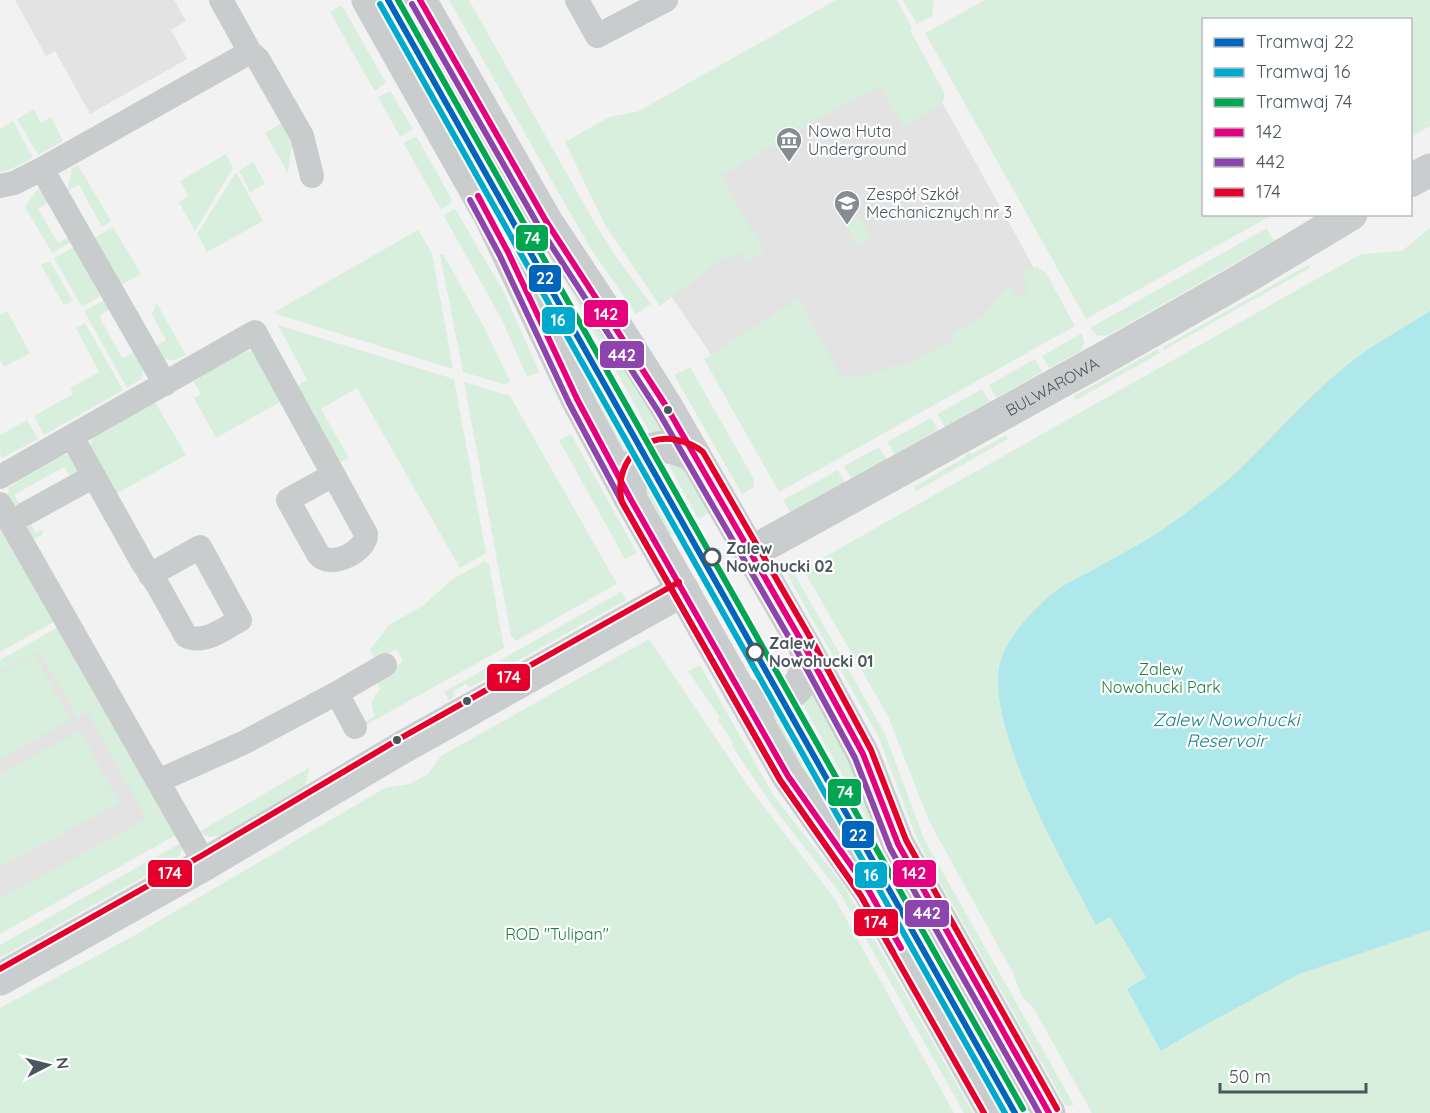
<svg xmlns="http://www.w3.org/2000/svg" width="1430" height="1113" font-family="Quicksand,sans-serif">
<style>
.education{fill:#e4e3e3}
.green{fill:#d8efdd}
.water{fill:#afe8eb}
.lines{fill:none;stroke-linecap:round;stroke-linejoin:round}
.street{stroke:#c9cccd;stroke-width:24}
.secondary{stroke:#cacdce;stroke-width:33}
.bus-1-casing{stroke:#fff;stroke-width:10}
.bus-2-casing{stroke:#fff;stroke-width:10}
.bus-3-casing{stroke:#fff;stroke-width:10}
.bus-1{stroke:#e5007d;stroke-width:6}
.bus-2{stroke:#8e44ad;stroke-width:6}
.bus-3{stroke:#e4002b;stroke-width:6}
.tram-1-casing{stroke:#fff;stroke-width:10}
.tram-2-casing{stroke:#fff;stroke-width:10}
.tram-3-casing{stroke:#fff;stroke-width:10}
.tram-1{stroke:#0065bd;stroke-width:6}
.tram-2{stroke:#00a9ce;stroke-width:6}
.tram-3{stroke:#00a651;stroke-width:6}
.bus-dot{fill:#4a575d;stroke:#fff;stroke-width:2}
.stop-dot{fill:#fff;stroke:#4a575d;stroke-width:3}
.labels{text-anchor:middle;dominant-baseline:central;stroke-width:4.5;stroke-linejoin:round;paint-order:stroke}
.poi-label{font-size:16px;fill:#4a575d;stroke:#fff;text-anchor:start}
.street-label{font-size:16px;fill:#4a575d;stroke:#fff}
.stop-label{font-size:16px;font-weight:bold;fill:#4a575d;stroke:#fff;text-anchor:start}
.park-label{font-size:16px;fill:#1d7c3c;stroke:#fff}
.water-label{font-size:18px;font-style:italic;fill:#148387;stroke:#fff}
.line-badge{stroke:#fff;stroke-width:2}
.badge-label{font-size:16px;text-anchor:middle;font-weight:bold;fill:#fff}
</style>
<rect width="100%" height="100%" fill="#f2f2f2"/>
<path class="education" d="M15,0H174L186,21L171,30L187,59L90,114L55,51L46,56Z
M907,39L1059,313L787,467L665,287L701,164Z
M49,639L158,830L0,922V666Z"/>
<path class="green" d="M382,0L631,442L622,454Z
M409,0L665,432H650Z
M449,0H469L593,220L614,254L651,304L636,314L589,246Z
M836,0H897L912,28L910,30L944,92V98L941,105L903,126L880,87L869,93L867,91L740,164V166L727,173L720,174L764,252L748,262L742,252L730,258L724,257L660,306L605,225L565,142L609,117L637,112Z
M903,0H934L932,16L917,24Z
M985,0H1430V126L1411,137L1410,20H1204V214L1272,215L1086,319L925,33Z
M340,6L343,7L386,83L376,90H374L330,12Z
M388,92H391L413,129L402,136L399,135L378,97Z
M34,109L41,123L51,117L63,141L38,155L17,119Z
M287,120L293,138L288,173L265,133Z
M13,121L33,158L11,169L0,172V129Z
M415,137H417L452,200L451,203L442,209L440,208L404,144L405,142Z
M226,154L233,168L195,231L179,202L188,196L180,181Z
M253,162L265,184L250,192L239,171Z
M78,165L111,221L102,227L79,185L67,191L72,168Z
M236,172L263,221L207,252L197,234Z
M40,189L49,202L38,209L58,243L69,237L73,241L52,253L25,207L36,191Z
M453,209L456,210L505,294L539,372L527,377L502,320L444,216Z
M859,217L871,237L856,245L845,225Z
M113,227L141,274L119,286L92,239Z
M1267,228L1274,241L1107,336L1097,335L1090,328Z
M1430,228V1113H1092L1033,1007L1022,997L1013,973L929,821L888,716L803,569L1361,254L1402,251Z
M418,230L432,253L453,369L273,313Z
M76,246L81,260L100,296L82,307L54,258Z
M443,254L483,325L510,381L506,385L463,372L440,255Z
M50,261L73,301L64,305L41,265Z
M1308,265L1310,268L1164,350L1163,347Z
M1036,267L1046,273L1075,326L779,492L704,359L798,299L841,376C862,379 878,374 896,364L902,368L953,340L955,332L983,317L1003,290L1009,286L1017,298L1028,291L1024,284L1027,282L1021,272Z
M106,299L110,309L99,316L122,358L134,352L144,368L141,379L127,388L84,311Z
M156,302L186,355L175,360L161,359L155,346L166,340L151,313L154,311Z
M7,311L30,353L4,367L0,360V315Z
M85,323L123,390L44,435L34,416L73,394L70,388L99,372L76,328Z
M278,325L454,379L486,553L460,568L357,388L321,409L349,458L336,464L293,388L307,380Z
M1082,333L1084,344L1081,351L1049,368L1042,356Z
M1158,349L1160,353L1076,400L1074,396Z
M247,351L255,352L285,399L216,438L194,398L201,394L193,380Z
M1035,359L1042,372L996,398L989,385Z
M690,367L754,479V487L742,494L674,375Z
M464,382L510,396L617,584L516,641L511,636Z
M982,389L990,402L945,427L937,414Z
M155,402L186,455L114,495L89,447L93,438Z
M931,418L938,430L895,455L887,442Z
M27,420L38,439L2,458L0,454V435Z
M571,434L637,553L625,559L559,440Z
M1006,435L1008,439L916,491L914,487L965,457V455L970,452L972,454Z
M879,447L887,460L851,479L844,466Z
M67,455L72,458L82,474L72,479L64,467L14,495L36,533L43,529L42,535L32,540L8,497L9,487L61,456Z
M667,462L686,468L711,512L698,519Z
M838,470L845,483L791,513L783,500Z
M648,472L680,529L668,536L645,496Z
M0,519L54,622L0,652Z
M485,561L489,564L504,648L364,726L363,723L375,716C369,705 372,697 381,689L374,678L403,662L397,649L376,659L370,650L390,624L423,606L451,580Z
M790,566L885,734L924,839L1074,1105L1066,1106L927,859L914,831L879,738L787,574L786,570Z
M621,592L626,600L469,688L466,684L453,691L455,696L449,700L444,692Z
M58,627L176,835L0,934V899L146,819L88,712L78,718L39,651L0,672V660Z
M649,639L748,786L835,899L954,1113H0V1008L135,935L385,788L409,784L428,774L441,756Z
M35,655L70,720L0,759V674Z
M700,665L774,796L844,886L973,1113H964L840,893L774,808L732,746L733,742L718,720L719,716L688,671Z
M812,691L1033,1113L803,705Z
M769,715H785L1009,1113L812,794Z
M80,731L119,803L0,867V774Z
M310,767L304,788L302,787L220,836L209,837L199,832Z
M182,842C183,853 180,858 171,863L170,862L0,958V945Z"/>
<path class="water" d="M1430,311V930L1299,974L1194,1031L1161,1051L1127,989L1146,977L1110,917L1096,925C1064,864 989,735 999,668C1003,642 1028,616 1047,598C1060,586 1077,578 1093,570C1121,554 1149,540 1175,521C1199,503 1224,485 1245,464C1279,431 1310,395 1346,366C1372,345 1402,329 1430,311Z"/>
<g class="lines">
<path class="street" d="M221,0L250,52L258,59L302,136L312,176
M577,0L597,36L666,0
M42,169L165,384
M0,186L14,183L42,169L250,52
M72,437L142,562L157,584L186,636C205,645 225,628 240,620L200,547L150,575
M0,477L255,332L366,534C367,551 330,570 318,554L288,500L333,475
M0,504L205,864
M25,514L94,476
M337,693L385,665
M158,781L243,743L337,693L355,727"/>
<g class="secondary">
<path d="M368,0L490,216L577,399L630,498L788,776L869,891L994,1113"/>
<path d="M420,0L546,221L619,331L666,406L806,649L863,754L898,844L1049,1113"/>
<path d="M1410,181L1430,170"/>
<path d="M630,498C629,453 655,434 695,457"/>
<path id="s1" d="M750,553L1102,359L1243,279L1351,214"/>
<path d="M740,692C779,710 810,694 806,649"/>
<path d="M0,979L205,864L403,747L683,590"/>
</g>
<g class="bus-1-casing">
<path id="bus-1" d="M420,0L546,221L666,406L806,649L863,754L898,844L1049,1113
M478,196L508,252L577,399L630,498L788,776L869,891L901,948"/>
</g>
<g class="bus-2-casing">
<path id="bus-2" d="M412,4L538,225L658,411L798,653L855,758L890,848L1039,1113
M470,200L500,256L569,403L622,502L780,780L861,896L893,952"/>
</g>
<g class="bus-3-casing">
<path id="bus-3" d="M0,969L201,856L399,739L679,582
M984,1113L861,896L780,780L622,502C613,467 640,432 677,440C686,442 696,446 703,452L814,644L871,750L906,840L1057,1109"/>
</g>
<use href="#bus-1" class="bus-1"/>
<use href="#bus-2" class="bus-2"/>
<use href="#bus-3" class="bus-3"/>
<g class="tram-1-casing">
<path id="tram-1" d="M388,0L1015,1113"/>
</g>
<g class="tram-2-casing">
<path id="tram-2" d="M380,4L1005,1113"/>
</g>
<g class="tram-3-casing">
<path id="tram-3" d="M398,0L1023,1109"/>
</g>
<use href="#tram-1" class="tram-1"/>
<use href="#tram-2" class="tram-2"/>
<use href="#tram-3" class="tram-3"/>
</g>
<defs>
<g id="museum-pin" transform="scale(1.35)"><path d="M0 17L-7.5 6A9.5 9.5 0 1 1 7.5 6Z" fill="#858d91" stroke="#fff"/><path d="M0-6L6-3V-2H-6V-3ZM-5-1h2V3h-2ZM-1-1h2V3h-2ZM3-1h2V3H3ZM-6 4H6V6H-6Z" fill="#fff"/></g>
<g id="school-pin" transform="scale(1.35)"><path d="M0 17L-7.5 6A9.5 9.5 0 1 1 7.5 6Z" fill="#858d91" stroke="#fff"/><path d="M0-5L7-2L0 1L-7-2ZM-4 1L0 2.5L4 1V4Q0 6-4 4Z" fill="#fff"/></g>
</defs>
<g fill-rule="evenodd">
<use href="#museum-pin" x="789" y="140"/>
<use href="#school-pin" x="847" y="203"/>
</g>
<g class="bus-dot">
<circle cx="668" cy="410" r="5"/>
<circle cx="467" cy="701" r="5"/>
<circle cx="397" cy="740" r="5"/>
</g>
<g class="stop-dot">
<circle cx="712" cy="557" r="8"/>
<circle cx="755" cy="652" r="8"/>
</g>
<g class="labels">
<g class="poi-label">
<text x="808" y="131">Nowa Huta<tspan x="808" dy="18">Underground</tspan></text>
<text x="866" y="194">Zespół Szkół<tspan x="866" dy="18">Mechanicznych nr 3</tspan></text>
</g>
<g class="street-label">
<text stroke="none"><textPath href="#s1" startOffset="345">BULWAROWA</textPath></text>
</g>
<g class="stop-label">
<text x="726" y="548">Zalew<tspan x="726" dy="18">Nowohucki 02</tspan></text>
<text x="769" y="643">Zalew<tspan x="769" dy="18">Nowohucki 01</tspan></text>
</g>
<g class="park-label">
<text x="1161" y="669">Zalew<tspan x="1161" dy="18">Nowohucki Park</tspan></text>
<text x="557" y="934">ROD "Tulipan"</text>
</g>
<g class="water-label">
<text x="1226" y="719">Zalew Nowohucki<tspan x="1226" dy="21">Reservoir</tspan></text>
</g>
</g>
<g class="line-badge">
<rect x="515" y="224" width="34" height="28" rx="6" fill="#00a651"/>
<rect x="528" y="264" width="34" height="29" rx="6" fill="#0065bd"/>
<rect x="583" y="299" width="46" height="29" rx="6" fill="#e5007d"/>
<rect x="541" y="306" width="35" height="29" rx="6" fill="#00a9ce"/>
<rect x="599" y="340" width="46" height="29" rx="6" fill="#8e44ad"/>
<rect x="486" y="663" width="45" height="29" rx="6" fill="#e4002b"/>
<rect x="827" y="778" width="35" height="29" rx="6" fill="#00a651"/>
<rect x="841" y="820" width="34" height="29" rx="6" fill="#0065bd"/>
<rect x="892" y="859" width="45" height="29" rx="6" fill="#e5007d"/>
<rect x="147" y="859" width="46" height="29" rx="6" fill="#e4002b"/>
<rect x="854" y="861" width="34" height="28" rx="6" fill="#00a9ce"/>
<rect x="904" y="899" width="46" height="29" rx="6" fill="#8e44ad"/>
<rect x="853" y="908" width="46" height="29" rx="6" fill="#e4002b"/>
</g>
<g class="badge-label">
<text x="532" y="244">74</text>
<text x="545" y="284">22</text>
<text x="606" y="320">142</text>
<text x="558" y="326">16</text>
<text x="622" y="361">442</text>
<text x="509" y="683">174</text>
<text x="845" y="798">74</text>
<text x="858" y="841">22</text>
<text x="914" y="879">142</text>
<text x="170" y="879">174</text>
<text x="871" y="881">16</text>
<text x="927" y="919">442</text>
<text x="876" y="928">174</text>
</g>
<rect x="1202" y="18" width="210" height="198" fill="#ffffff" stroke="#b7bcbe" stroke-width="1.5"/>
<rect x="1214" y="38" width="30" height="9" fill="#0065bd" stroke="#b7bcbe" stroke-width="1.5"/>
<text x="1256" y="48" font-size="18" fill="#4a575d">Tramwaj 22</text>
<rect x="1214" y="68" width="30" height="9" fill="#00a9ce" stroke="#b7bcbe" stroke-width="1.5"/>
<text x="1256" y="78" font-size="18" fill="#4a575d">Tramwaj 16</text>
<rect x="1214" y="98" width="30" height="9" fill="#00a651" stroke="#b7bcbe" stroke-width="1.5"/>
<text x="1256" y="108" font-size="18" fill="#4a575d">Tramwaj 74</text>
<rect x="1214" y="128" width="30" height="9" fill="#e5007d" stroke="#b7bcbe" stroke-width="1.5"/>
<text x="1256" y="138" font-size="18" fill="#4a575d">142</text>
<rect x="1214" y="158" width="30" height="9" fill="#8e44ad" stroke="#b7bcbe" stroke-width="1.5"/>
<text x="1256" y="168" font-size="18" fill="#4a575d">442</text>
<rect x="1214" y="188" width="30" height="9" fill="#e4002b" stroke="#b7bcbe" stroke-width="1.5"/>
<text x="1256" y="198" font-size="18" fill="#4a575d">174</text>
<g transform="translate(48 1065) rotate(83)" stroke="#ffffff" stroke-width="4.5" paint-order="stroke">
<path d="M0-4.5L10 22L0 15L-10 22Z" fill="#4a575d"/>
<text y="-9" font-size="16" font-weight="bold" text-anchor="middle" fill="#4a575d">N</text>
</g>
<path d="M1220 1083v9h146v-9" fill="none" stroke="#4a575d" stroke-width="3"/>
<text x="1229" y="1083" font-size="18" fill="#4a575d" stroke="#ffffff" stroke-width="4.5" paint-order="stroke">50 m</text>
</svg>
